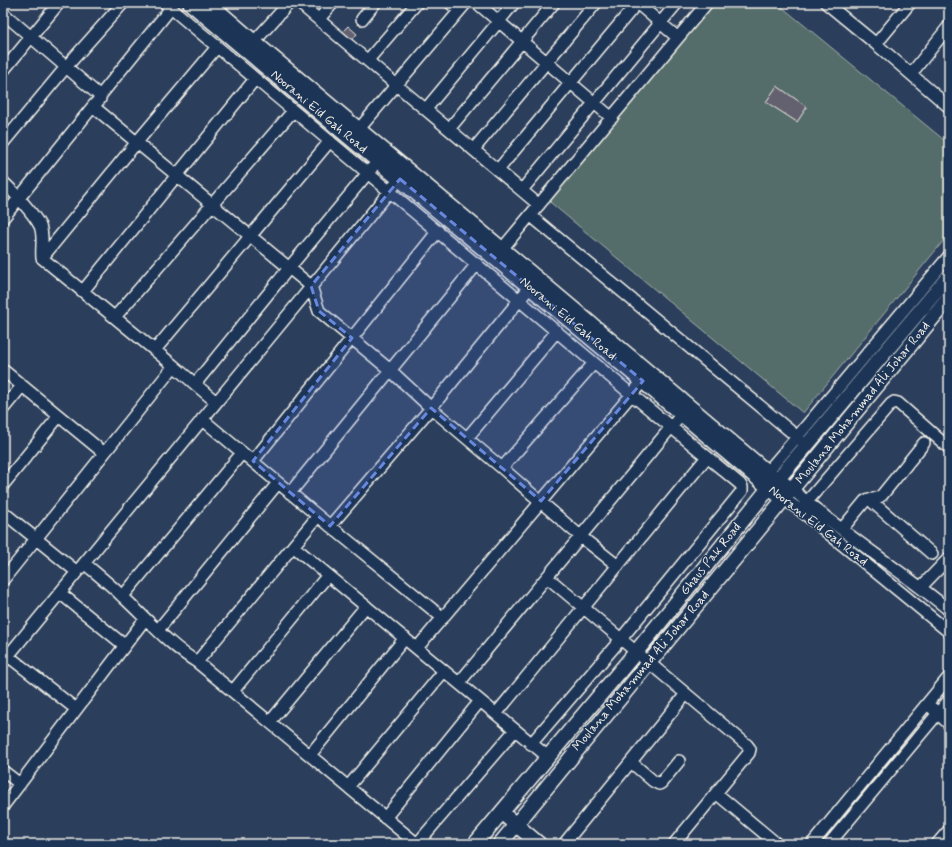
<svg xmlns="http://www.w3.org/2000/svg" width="952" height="847" font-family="Mynerve,sans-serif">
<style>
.green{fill:#546d6a;stroke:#a4afa9}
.building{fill:#646070;stroke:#f4f1e8}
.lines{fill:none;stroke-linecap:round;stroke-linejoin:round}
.minor-casing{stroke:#f4f1e8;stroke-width:14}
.major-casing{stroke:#f4f1e8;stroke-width:17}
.minor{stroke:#1d3557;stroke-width:11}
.major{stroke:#1d3557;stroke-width:14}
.marked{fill:#6887de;fill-opacity:0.2;stroke:#6887de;stroke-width:3;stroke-dasharray:8 5;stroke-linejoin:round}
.labels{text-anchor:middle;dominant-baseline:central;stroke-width:3;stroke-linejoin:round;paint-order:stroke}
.street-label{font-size:13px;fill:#f4f1e8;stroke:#1d3557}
</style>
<rect width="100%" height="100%" fill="#2b3e5c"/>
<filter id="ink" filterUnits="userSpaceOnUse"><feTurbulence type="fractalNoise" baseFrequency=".025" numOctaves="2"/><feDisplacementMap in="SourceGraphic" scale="8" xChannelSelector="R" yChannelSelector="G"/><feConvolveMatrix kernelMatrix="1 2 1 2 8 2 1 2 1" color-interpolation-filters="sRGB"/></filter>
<g filter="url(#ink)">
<path class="green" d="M707,3H777L949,144V234L803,413L545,198Z"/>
<path class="building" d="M348,26L357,34L351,41L342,32Z
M777,86L807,107L797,122L766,102Z"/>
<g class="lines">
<g class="minor-casing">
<path id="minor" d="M165,3L631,394L740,484L742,487V491L621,639L531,744
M299,3L539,205
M450,3L459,10
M477,3L612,118
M637,3L678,38
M826,3L876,44L949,107
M3,13L100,96V99L94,105L95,108L311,286L319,311L390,370L431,408L502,468L580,536L618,566
M319,19L333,3
M362,19L375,3
M254,42L289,3
M876,44L910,3
M368,60L417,3
M3,71L59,3
M911,74L949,26
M100,96L171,8
M426,109L514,3
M359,129L466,3
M449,129L554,3
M3,143L66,67L123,3
M474,149L596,3
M498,170L637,3
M3,182C13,191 34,214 40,226C44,236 41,247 42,258L174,366L216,402
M522,190L677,3
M530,215L807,445
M3,218L94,105
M502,249L707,3
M42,258L137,142L217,47
M83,291L255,79
M115,317L293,111
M155,350L330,141
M3,370L104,453
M195,384L289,268L372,168
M3,409L22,386
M202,419L318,516L443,618
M467,438L557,331
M253,461L438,231
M502,468L594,363
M767,472L797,437L949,256
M3,485L59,416
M792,489C841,533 898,568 949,610
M290,493L477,264
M784,499L800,510L949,632
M869,499L932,554
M800,510L891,404L894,402L898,403L949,448
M3,512L77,572
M330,526L431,408L530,287
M842,529L865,501C872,498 875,501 882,495L924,443
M293,546L548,757
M84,563C97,574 111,585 123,597C147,619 169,645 197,662L417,844
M547,577L747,745L750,749L749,753L674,844
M3,580L174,366
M921,587L949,558
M60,593L124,645
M123,596L242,453
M158,630L278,483
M417,648L643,381
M3,652L76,709
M3,662L394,186
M197,662L318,516
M459,683L682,414
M233,691L328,575
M932,708L949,724
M496,714L707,457
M270,722L366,606
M310,755L405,638
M631,762L653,781L659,784L661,783L679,761
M3,771L20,784
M348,787L444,671
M716,793L777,844
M3,806L145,619
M385,818L480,701
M417,844L515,730
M564,844L686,694
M812,844L949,677
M829,844L949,700
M937,844L949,830"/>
</g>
<g class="major-casing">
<path id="major" d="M190,3C253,56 315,109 379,162C509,270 640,378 769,488L784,499
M209,3L254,42L502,249L767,472L777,480L792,489
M508,818L539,844
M475,844L636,652L769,488L777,480L807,445L949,276
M500,844L949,298"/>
</g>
<use href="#minor" class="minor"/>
<use href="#major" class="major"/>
</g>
</g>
<path class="marked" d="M400,179L643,381L541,501L431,408L330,526L253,461L352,338L319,311L311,286Z"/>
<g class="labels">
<g class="street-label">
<text transform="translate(319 112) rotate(40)">Noorani Eid Gah Road</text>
<text transform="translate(568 319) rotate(40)">Noorani Eid Gah Road</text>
<text transform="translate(863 403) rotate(-51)">Moulana Mohammad Ali Johar Road</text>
<text transform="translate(818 526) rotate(38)">Noorani Eid Gah Road</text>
<text transform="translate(711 559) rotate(-51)">Ghaus Pak Road</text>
<text transform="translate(641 671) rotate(-50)">Moulana Mohammad Ali Johar Road</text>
</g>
</g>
<rect width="952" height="847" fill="none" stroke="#1d3557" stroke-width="16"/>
<rect x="8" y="8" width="936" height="831" fill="none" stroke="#f4f1e8" stroke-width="1.5" filter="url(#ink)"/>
</svg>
